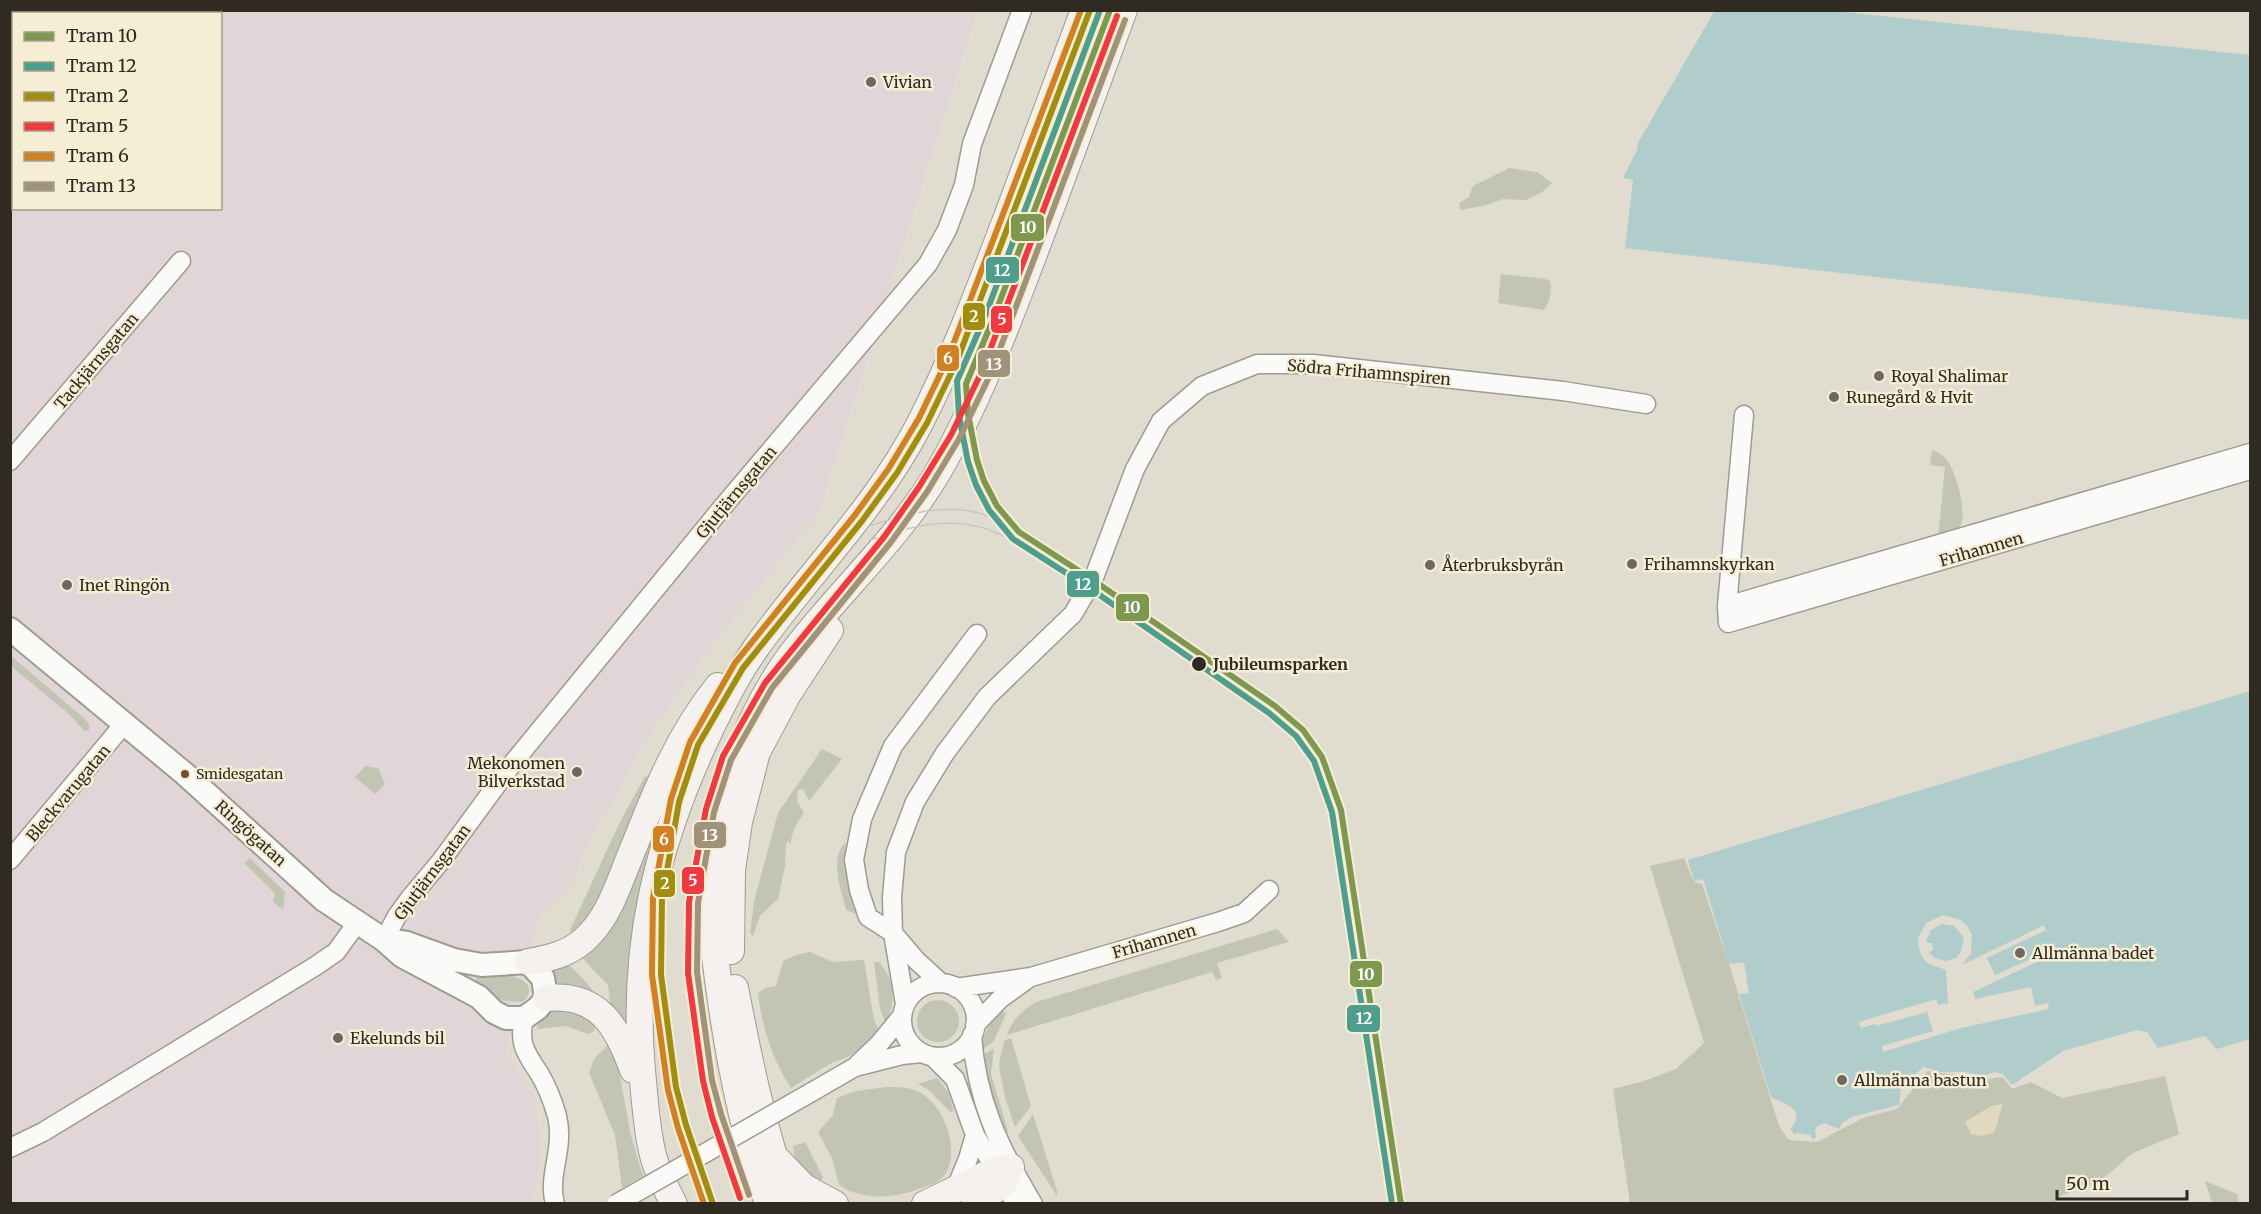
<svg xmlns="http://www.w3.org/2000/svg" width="2261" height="1214" font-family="Merriweather,serif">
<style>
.industrial{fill:#e2d5d8;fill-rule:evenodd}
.green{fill:#c2c5b4}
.sand{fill:#e0d9c0}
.water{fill:#b0cccb}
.pier{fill:#e1dcd0;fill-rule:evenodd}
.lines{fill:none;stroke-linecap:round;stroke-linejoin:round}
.minor-casing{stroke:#9e9b91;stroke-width:21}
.tertiary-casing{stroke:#9e9b91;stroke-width:26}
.secondary-casing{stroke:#9e9b91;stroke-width:28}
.minor{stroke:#fafaf8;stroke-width:18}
.tertiary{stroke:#fafaf8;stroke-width:22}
.secondary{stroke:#f5f1ef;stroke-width:26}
.tram{stroke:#c7c6c2;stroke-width:1.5}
.minor-bridge-casing{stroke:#9e9b91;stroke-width:21;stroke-linecap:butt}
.minor-bridge{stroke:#fafaf8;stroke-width:18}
.tram-1-casing{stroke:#f6edd5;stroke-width:10}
.tram-2-casing{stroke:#f6edd5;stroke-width:10}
.tram-3-casing{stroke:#f6edd5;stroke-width:10}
.tram-4-casing{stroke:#f6edd5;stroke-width:10}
.tram-5-casing{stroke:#f6edd5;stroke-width:10}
.tram-6-casing{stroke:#f6edd5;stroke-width:10}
.tram-1{stroke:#7f9850;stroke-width:6}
.tram-2{stroke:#4f9d8d;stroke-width:6}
.tram-3{stroke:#a08d12;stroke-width:6}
.tram-4{stroke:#ee3a41;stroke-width:6}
.tram-5{stroke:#cf8126;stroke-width:6}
.tram-6{stroke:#a1927a;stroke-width:6}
.poi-dot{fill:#6d695f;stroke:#f6edd5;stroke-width:2}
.stop-dot{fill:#2f2b22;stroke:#f6edd5;stroke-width:2}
.bus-dot{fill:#7a4b2a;stroke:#f6edd5;stroke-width:2}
.labels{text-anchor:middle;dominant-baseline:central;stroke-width:5;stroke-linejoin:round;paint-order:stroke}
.bus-label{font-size:14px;fill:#2f2b22;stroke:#f6edd5;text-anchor:start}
.poi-label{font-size:16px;fill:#2f2b22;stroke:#f6edd5;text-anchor:start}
.street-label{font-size:16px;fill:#2f2b22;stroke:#f6edd5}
.stop-label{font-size:16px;font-weight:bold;fill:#2f2b22;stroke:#f6edd5;text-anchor:start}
.line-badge{stroke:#f6edd5;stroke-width:2}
.badge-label{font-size:16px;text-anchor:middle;font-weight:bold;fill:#fff}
</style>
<rect width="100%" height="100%" fill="#e1dcd0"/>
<path class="industrial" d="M10,11H977L818,513L704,655L640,749L611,805L599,821L572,881L538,918L505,1052L534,1095L542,1156L534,1193V1203H11ZM14,14H220V208H14Z"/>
<path class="green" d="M1509,168L1537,172L1552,183L1541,193L1526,200L1503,199L1487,205L1460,210L1459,203L1469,197L1473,186Z
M1501,274L1545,279L1550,281C1552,291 1550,302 1544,310L1498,303Z
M1932,450C1938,452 1943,455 1947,460C1956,472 1969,516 1959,528C1954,534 1944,536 1938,539L1945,467L1930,465Z
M11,656L84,718L89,724V730L84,731L70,715L11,666Z
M822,749L842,759L809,801L803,789L798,790L797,801L804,813C797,823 791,832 791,844L788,841L786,844L785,866L778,899L760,916L753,936L750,933L754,901L778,813Z
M675,761L627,1019L622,1022L611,1009L608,985L579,955Z
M365,766L378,768L385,784L375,794L355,777Z
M645,776L654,779L601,904L572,936L570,930L576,917L620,822Z
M845,842L847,868L856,914L846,910C841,887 829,863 845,842Z
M250,858L285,892L283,910L273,902L275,893L244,863Z
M1684,858L1694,882L1702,884L1729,964L1779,1126L1789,1140L1817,1142L1863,1118L1897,1109L1927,1071L1987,1079L2003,1077L2012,1089L2031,1082L2062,1098L2165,1076L2179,1134L2133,1153L2100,1181L2060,1196L2055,1203H1630L1613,1089L1644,1081L1676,1069L1704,1043L1650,866Z
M659,923H665V966L675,1054L667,1062C663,1047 659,1031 657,1016C653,985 656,954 659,923Z
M1277,929L1289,942L1217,963L1222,978L1216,980L1212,972L1007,1035C1012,1019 1022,1011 1036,1002Z
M810,952L833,962L864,960L874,1020L880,1032C867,1044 851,1059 833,1062L791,1088C772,1059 762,1027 758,993L765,988L776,986L783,961L796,955Z
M566,961C573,971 595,986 594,997L574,986H556L550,970Z
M874,962H879C897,983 895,1001 886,1025L880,1008Z
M479,970C492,973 529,974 529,990C529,996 526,999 522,1002L499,1000L475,982Z
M917 1021a21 21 0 1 1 42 0a21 21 0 1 1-42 0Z
M573,1009L596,1023L594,1031L588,1034L565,1026L537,1029L539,1020L549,1010Z
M1002,1009L1006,1014L994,1041L983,1049C980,1035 993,1020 1002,1009Z
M1011,1038L1031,1106L1015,1127L1005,1098L1000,1072L999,1064L1004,1041Z
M610,1043L616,1055L631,1136L643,1176L622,1188L615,1135L589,1073L594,1059Z
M994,1049L991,1074L1008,1131L1006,1133C992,1110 985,1081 983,1054Z
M937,1078L948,1092L954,1111L950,1112L930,1091L918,1084Z
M887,1087C897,1087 909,1087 919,1092C944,1104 962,1152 944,1176C938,1182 931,1185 924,1187C897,1198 864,1202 839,1185L832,1158L818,1132L833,1115L837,1098L856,1091Z
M1033,1114L1057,1191V1196L1018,1136Z
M805,1142L823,1177L818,1188L796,1169L793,1146Z
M2205,1181L2237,1194L2239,1203H2212Z"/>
<path class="sand" d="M2003,1104L1994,1133L1981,1136L1971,1134L1965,1122L1991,1106Z"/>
<path class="water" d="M1715,10L1835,11L2250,55V320L1625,248L1633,180L1623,178L1637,150L1638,143Z
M2250,691V1039L2217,1049L2205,1036L2158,1048L2147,1032L2137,1030L2063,1051L2012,1085L2003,1074L1995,1072L1981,1076L1965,1072H1940L1924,1067C1914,1073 1911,1083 1901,1089L1899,1105L1851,1117L1842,1123L1839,1129L1824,1123L1817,1126L1815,1131L1816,1137L1813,1140L1810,1135L1797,1133L1795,1135L1790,1129C1792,1126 1795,1124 1796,1120C1800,1107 1779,1101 1771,1097L1739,994L1749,993L1744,962L1729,964L1703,879L1694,881L1688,860Z"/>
<path class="pier" d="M1943,915L1961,920L1967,926L1972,935L1971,953L1962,965L2044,925L2046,930L1987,958L1995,975L2054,948L2056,953L1973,992L1975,999L2031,987L2035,1006L2048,1003L2049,1009L1961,1028L1883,1052L1882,1046L1933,1031L1927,1012L1876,1026L1875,1024L1861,1028L1859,1022L1936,999L1938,1005L1948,1003L1946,970L1929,964L1922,957L1919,949L1918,939L1926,923ZM1942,924L1954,926L1962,935L1964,941L1960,953L1956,958L1946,961L1934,958L1929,952L1933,950L1932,943H1927L1926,941L1931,930Z"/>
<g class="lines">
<g class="minor-casing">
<path id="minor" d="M52,14L55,10
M10,64L14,60
M1744,415L1727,606L1728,623L2250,470
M10,461L181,261
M1727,606L2250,453
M10,860L124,724
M384,940L397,916L410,898L441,861L512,764L721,509L928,264L947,230L964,185L972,144L1022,10
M941,983L916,960L893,933L868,917L859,890L854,860L862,819L893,746L977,634
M902 1020a37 37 0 1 1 74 0a37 37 0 1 1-74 0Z
M956,988L1031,977L1218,922L1244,913L1269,890
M905,1004L893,933L892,897L896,852L915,802L945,753L987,697L1073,614L1093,580L1135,469L1161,421L1202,386L1257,364H1313L1563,391L1646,404
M524,1018C518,1044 526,1053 539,1073C547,1086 553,1102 557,1116C565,1149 547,1175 555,1204
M975,1025L1000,999L1029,978
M972,1035C976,1100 1000,1149 1033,1204
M933,1057L955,1079L975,1135L1016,1204
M858,1064L879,1044L902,1016
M810,1093L855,1067L902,1055L921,1053
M10,1148L43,1132L314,967L336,952L357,923
M956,1188L968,1159L975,1135"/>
</g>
<g class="tertiary-casing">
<path id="tertiary" d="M10,629L185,774L324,900L384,940L402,956L479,997L494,1012L506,1018H524L538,1008L546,998L543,978L528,962L482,965L454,960L407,943L384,940"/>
</g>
<g class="secondary-casing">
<path id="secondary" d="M731,951L732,870L739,822L757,752L788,694L830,630
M528,962C552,958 573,953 590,934C612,911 622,874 635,844C657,788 680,733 718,686
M735,988C749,1060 764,1134 790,1204
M546,998C599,993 617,1026 633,1070
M779,1161L804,1187L835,1204
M674,1204C666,1188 657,1172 653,1155C646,1128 645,1098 642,1071C631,944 657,841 711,728C725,700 738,673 756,648C809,573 876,508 919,425C954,357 981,285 1008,214C1033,146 1058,78 1084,10
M768,1204C743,1133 729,1061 719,987C714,950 709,913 712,876C716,801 746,716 790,656C837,593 898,540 938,472C980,399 1010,317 1040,238C1068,162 1096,86 1124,10
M925,1204L995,1170L1011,1167
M974,1204L1004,1184L1011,1167"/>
</g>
<use href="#minor" class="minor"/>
<use href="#tertiary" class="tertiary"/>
<use href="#secondary" class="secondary"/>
<path class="tram" d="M869,526C905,515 948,501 985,515C997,520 1008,526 1019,532
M870,540C906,528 942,517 980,527C992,530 1003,536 1015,541"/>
<g class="minor-bridge-casing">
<path id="minor-bridge" d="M616,1204L810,1093"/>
</g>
<use href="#minor-bridge" class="minor-bridge"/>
<g class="tram-1-casing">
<path id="tram-1" d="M1110,10L992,322L966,384L968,414L977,460L984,481L997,506L1019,532L1093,580L1275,706L1303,730L1322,757L1341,810L1401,1204"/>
</g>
<g class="tram-2-casing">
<path id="tram-2" d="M1100,10L984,319L957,381L959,416L968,462L976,485L989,510L1013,539L1088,587L1269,713L1296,736L1314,761L1332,812L1392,1204"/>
</g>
<g class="tram-3-casing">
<path id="tram-3" d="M713,1204L686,1125L676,1087L661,975L662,899L679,802L698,745L743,668L862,521L897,473L927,423L957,361L1090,10"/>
</g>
<g class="tram-4-casing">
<path id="tram-4" d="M740,1198L712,1117L703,1081L688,973L689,902L706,809L723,756L765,683L884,537L919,487L951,435L982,371L1117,16"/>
</g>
<g class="tram-5-casing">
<path id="tram-5" d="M704,1204L678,1128L668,1090L652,975L653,898L671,799L690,742L735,663L855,515L889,468L919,418L948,358L1081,10"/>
</g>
<g class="tram-6-casing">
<path id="tram-6" d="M749,1195L721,1114L712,1080L697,972L698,903L714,812L731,760L772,688L891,542L927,492L959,439L990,375L1125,20"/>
</g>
<use href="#tram-1" class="tram-1"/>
<use href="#tram-2" class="tram-2"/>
<use href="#tram-3" class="tram-3"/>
<use href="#tram-4" class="tram-4"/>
<use href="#tram-5" class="tram-5"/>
<use href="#tram-6" class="tram-6"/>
</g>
<g class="poi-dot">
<circle cx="871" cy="82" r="6"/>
<circle cx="1879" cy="376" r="6"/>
<circle cx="1834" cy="397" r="6"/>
<circle cx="1632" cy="564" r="6"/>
<circle cx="1430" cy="565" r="6"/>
<circle cx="67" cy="585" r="6"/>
<circle cx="577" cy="772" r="6"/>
<circle cx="2020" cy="953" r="6"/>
<circle cx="338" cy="1038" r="6"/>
<circle cx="1842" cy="1080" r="6"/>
</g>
<circle class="stop-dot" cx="1199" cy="664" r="8"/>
<circle class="bus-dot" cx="185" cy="774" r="5"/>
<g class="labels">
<g class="bus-label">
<text x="196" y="774">Smidesgatan</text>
</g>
<g class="poi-label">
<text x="883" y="82">Vivian</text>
<text x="1891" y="376">Royal Shalimar</text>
<text x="1846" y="397">Runegård &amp; Hvit</text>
<text x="1644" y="564">Frihamnskyrkan</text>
<text x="1442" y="565">Återbruksbyrån</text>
<text x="79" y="585">Inet Ringön</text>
<text x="565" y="763" text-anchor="end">Mekonomen<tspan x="565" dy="18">Bilverkstad</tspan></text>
<text x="2032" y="953">Allmänna badet</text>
<text x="350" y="1038">Ekelunds bil</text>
<text x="1854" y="1080">Allmänna bastun</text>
</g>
<g class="street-label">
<text transform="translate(96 361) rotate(-50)">Tackjärnsgatan</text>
<text transform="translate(1369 372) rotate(5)">Södra Frihamnspiren</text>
<text transform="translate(736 492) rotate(-50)">Gjutjärnsgatan</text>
<text transform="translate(1981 549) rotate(-16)">Frihamnen</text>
<text transform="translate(68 793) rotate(-50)">Bleckvarugatan</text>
<text transform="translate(251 833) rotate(42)">Ringögatan</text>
<text transform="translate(432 872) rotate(-53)">Gjutjärnsgatan</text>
<text transform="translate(1154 941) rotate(-16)">Frihamnen</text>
</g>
<g class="stop-label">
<text x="1213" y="664">Jubileumsparken</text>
</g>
</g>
<g class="line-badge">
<rect x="1010" y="213" width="35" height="29" rx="6" fill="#7f9850"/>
<rect x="985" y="256" width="35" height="28" rx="6" fill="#4f9d8d"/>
<rect x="962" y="302" width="24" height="29" rx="6" fill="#a08d12"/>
<rect x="990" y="305" width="23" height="29" rx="6" fill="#ee3a41"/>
<rect x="936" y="344" width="24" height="28" rx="6" fill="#cf8126"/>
<rect x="977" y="349" width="34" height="29" rx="6" fill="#a1927a"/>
<rect x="1066" y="570" width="34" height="28" rx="6" fill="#4f9d8d"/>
<rect x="1115" y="593" width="35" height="29" rx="6" fill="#7f9850"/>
<rect x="693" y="821" width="34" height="28" rx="6" fill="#a1927a"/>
<rect x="652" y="825" width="23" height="28" rx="6" fill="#cf8126"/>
<rect x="681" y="866" width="24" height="29" rx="6" fill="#ee3a41"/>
<rect x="653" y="869" width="23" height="29" rx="6" fill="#a08d12"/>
<rect x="1349" y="960" width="34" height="28" rx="6" fill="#7f9850"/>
<rect x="1346" y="1004" width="35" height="29" rx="6" fill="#4f9d8d"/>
</g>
<g class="badge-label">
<text x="1028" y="233">10</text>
<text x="1002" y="276">12</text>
<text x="974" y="322">2</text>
<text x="1002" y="325">5</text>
<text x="948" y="364">6</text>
<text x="994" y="370">13</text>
<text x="1083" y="590">12</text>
<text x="1132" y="613">10</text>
<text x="710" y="841">13</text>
<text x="664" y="845">6</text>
<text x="693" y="886">5</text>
<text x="665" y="889">2</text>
<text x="1366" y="980">10</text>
<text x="1364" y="1024">12</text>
</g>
<rect width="2261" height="1214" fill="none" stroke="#2f2b22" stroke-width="24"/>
<rect x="12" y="12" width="210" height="198" fill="#f6edd5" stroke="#a69f8d" stroke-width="1.5"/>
<rect x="24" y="32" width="30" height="9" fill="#7f9850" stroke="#a69f8d" stroke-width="1.5"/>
<text x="66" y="42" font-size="18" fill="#2f2b22">Tram 10</text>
<rect x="24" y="62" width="30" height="9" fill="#4f9d8d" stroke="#a69f8d" stroke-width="1.5"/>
<text x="66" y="72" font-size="18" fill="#2f2b22">Tram 12</text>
<rect x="24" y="92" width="30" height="9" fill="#a08d12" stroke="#a69f8d" stroke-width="1.5"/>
<text x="66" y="102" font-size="18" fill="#2f2b22">Tram 2</text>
<rect x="24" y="122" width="30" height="9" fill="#ee3a41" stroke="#a69f8d" stroke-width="1.5"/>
<text x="66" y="132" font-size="18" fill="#2f2b22">Tram 5</text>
<rect x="24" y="152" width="30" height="9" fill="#cf8126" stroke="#a69f8d" stroke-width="1.5"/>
<text x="66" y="162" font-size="18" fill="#2f2b22">Tram 6</text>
<rect x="24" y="182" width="30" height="9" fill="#a1927a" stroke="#a69f8d" stroke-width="1.5"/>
<text x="66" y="192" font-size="18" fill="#2f2b22">Tram 13</text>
<path d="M2057 1190v9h130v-9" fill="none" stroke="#2f2b22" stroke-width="3"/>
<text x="2066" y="1190" font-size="18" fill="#2f2b22" stroke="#f6edd5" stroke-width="4.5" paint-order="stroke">50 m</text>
</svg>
